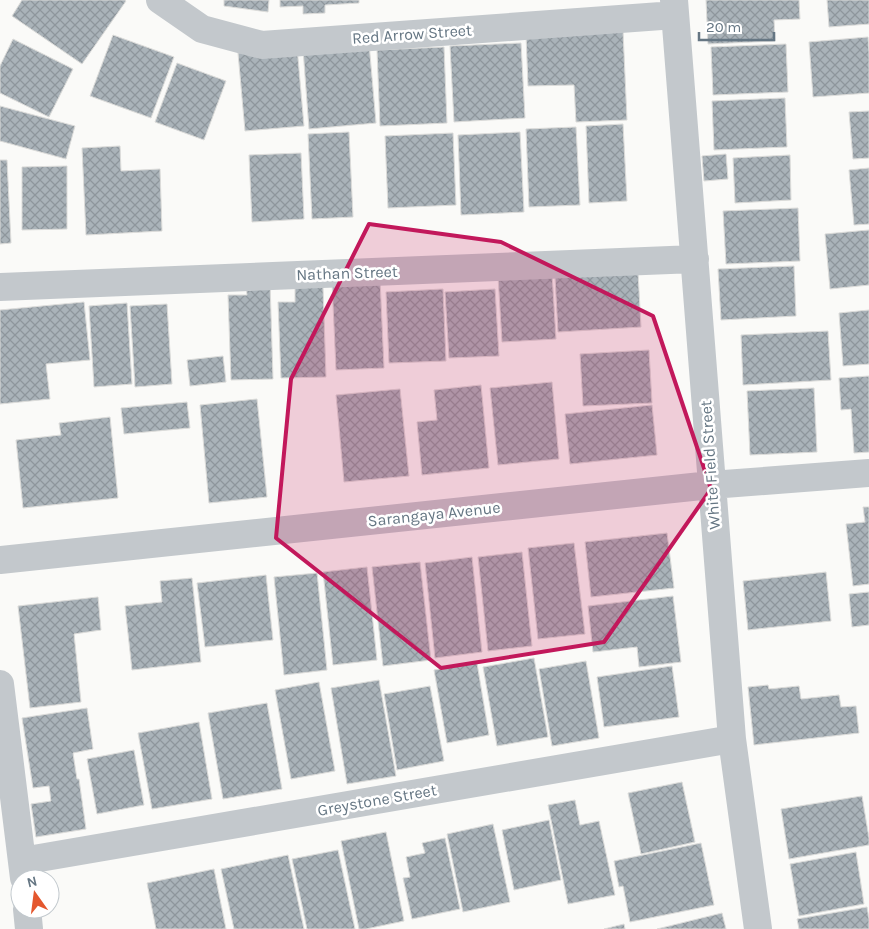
<svg xmlns="http://www.w3.org/2000/svg" width="869" height="929" font-family="Karla,sans-serif">
<style>
.building{fill:url(#building-cross-hatch);stroke:#dcdcda}
.lines{fill:none;stroke-linecap:round;stroke-linejoin:round}
.minor{stroke:#c3c8cc;stroke-width:28}
.marked{fill:#c2185b;fill-opacity:0.2;stroke:#c2185b;stroke-width:4;stroke-linejoin:round}
.labels{text-anchor:middle;dominant-baseline:central;stroke-width:5;stroke-linejoin:round;paint-order:stroke}
.street-label{font-size:16px;fill:#657683;stroke:#fff}
</style>
<defs>
<pattern id="building-cross-hatch" width="8" height="8" patternUnits="userSpaceOnUse" patternTransform="scale(1.25)"><rect width="8" height="8" fill="#aab3b9"/><path d="M0 0l8 8M0 8l8-8" fill="none" stroke="#8e969c"/></pattern>
</defs>
<rect width="100%" height="100%" fill="#fafaf8"/>
<path class="building" d="M22,0H125L126,1L82,64L12,16Z
M224,0H269L268,12L224,6Z
M280,0H359V3L325,5V13L303,14V6L280,7Z
M706,0H799L800,19L774,20L775,41L708,44Z
M827,0H869V24L829,27Z
M623,31L627,120L576,122L574,85L528,86L526,35Z
M113,35L174,57L151,118L90,96Z
M868,37L869,53V93L813,97L809,42Z
M13,39L73,69L49,117L0,93V66Z
M369,43L376,123L309,129L303,49Z
M521,43L525,118L454,122L450,46Z
M786,44L788,92L713,95L711,47Z
M297,47L304,126L245,131L238,53Z
M444,47L447,123L380,126L377,50Z
M177,63L226,81L204,140L155,122Z
M785,98L787,147L714,150L712,101Z
M0,106L75,126L66,159L0,141Z
M869,111V158L853,159L849,112Z
M623,124L627,201L589,203L586,126Z
M576,127L580,205L529,207L526,129Z
M349,132L353,217L312,219L308,134Z
M520,132L524,212L461,215L458,135Z
M453,133L456,205L388,208L385,136Z
M120,146L121,171L160,169L162,231L86,235L82,148Z
M301,153L304,219L252,222L249,155Z
M726,154L728,179L704,181L702,156Z
M790,155L791,200L735,203L733,158Z
M0,160H7L11,243L0,244Z
M67,166V229L22,230V167Z
M869,168V224L854,225L849,170Z
M798,208L800,261L726,264L723,211Z
M869,230V285L830,289L825,234Z
M794,266L796,316L721,320L718,269Z
M638,272L641,327L558,332L555,277Z
M552,273L556,339L502,342L498,276Z
M380,279L384,368L336,370L332,282Z
M270,282L273,379L231,380L228,295H247L246,283Z
M323,287L326,377L281,378L278,302H295V288Z
M443,289L446,361L389,363L386,292Z
M495,289L499,356L449,358L445,292Z
M84,302L90,360L46,364L50,399L0,404V310Z
M127,303L132,384L94,387L89,306Z
M167,304L172,384L135,387L130,306Z
M869,310V364L843,366L839,313Z
M828,331L831,380L743,385L741,335Z
M649,350L652,403L583,406L580,354Z
M223,356L226,382L190,386L187,360Z
M869,376V452L854,453L851,409L841,410L839,378Z
M552,382L559,459L498,465L490,388Z
M481,385L489,468L422,475L417,422L437,420L434,390Z
M814,388L817,452L750,455L747,391Z
M400,389L409,476L344,482L336,395Z
M257,399L267,497L209,503L200,405Z
M187,402L190,428L124,434L121,408Z
M652,405L657,455L570,464L565,414Z
M110,417L118,498L23,508L16,440L61,435L59,423Z
M863,507H869V584L853,586L846,524L865,522Z
M667,533L674,588L591,597L585,542Z
M574,543L585,634L538,639L528,548Z
M522,552L532,646L488,651L478,557Z
M472,557L482,652L435,658L425,563Z
M420,562L431,660L383,666L372,567Z
M367,567L377,660L333,665L323,572Z
M826,572L831,621L748,630L743,581Z
M317,573L327,670L284,675L274,577Z
M266,575L273,640L205,647L197,583Z
M192,578L201,662L132,670L125,606L162,602L160,581Z
M869,592V625L852,627L849,594Z
M673,596L681,662L639,667L637,647L593,652L588,606Z
M98,597L101,630L74,634L81,702L30,708L18,606Z
M534,658L548,737L497,746L483,667Z
M586,661L599,738L552,746L539,669Z
M477,663L489,735L447,743L434,670Z
M672,666L679,717L604,727L597,677Z
M379,680L396,776L347,784L331,688Z
M319,682L335,771L291,779L275,690Z
M768,685L769,689L799,686L801,699L839,695L841,707L856,706L859,733L754,745L748,687Z
M430,686L444,761L397,770L384,694Z
M267,703L282,789L223,799L208,713Z
M87,708L93,749L73,753L77,779H79L86,829L36,837L31,804L51,801L49,786L33,788L22,718Z
M199,722L212,799L152,809L138,733Z
M134,750L144,805L97,814L87,759Z
M682,782L695,842L641,854L628,793Z
M862,796L869,838V845L789,859L781,809Z
M575,800L580,825L599,821L615,895L568,904L548,805Z
M549,820L561,880L514,890L502,830Z
M493,824L510,902L463,912L447,834Z
M386,832L404,921L366,929H359L341,841Z
M445,838L460,909L412,919L403,878L410,877L406,857L425,853L422,843Z
M701,843L714,905L630,922L623,886L619,887L614,861Z
M338,850L355,929H307L292,859Z
M856,852L864,904L799,916L790,864Z
M288,855L304,929H234L221,869Z
M214,869L226,929H156L147,883Z
M867,907L869,919V929H799L797,919Z
M722,913L726,929H657Z
M624,924L625,929H604Z"/>
<g class="lines">
<path class="minor" d="M160,0L202,29L262,45L675,15
M674,0L732,739L758,929
M0,287L695,259
M0,560L711,485L869,473
M0,684L24,878
M22,861L732,739
M27,909L29,929"/>
</g>
<path class="marked" d="M369,224L501,242L653,316L711,489L604,642L441,668L276,538L291,379Z"/>
<g class="labels">
<g class="street-label">
<text transform="translate(412 34) rotate(-4)">Red Arrow Street</text>
<text transform="translate(347 273) rotate(-2)">Nathan Street</text>
<text transform="translate(710 465) rotate(-94)">White Field Street</text>
<text transform="translate(434 514) rotate(-6)">Sarangaya Avenue</text>
<text transform="translate(377 800) rotate(-10)">Greystone Street</text>
</g>
</g>
<g transform="translate(35 894) rotate(346)"><circle r="24" fill="#ffffff" stroke="#c1c8cd"/>
<path d="M0-4L9 19L0 12L-9 19Z" fill="#e4572e"/>
<text y="-8" font-size="14" font-weight="bold" text-anchor="middle" fill="#657683">N</text>
</g>
<path d="M699 32v8h75v-8" fill="none" stroke="#657683" stroke-width="2.5"/>
<text x="706" y="32" font-size="15" fill="#657683" stroke="#ffffff" stroke-width="4" paint-order="stroke">20 m</text>
</svg>
